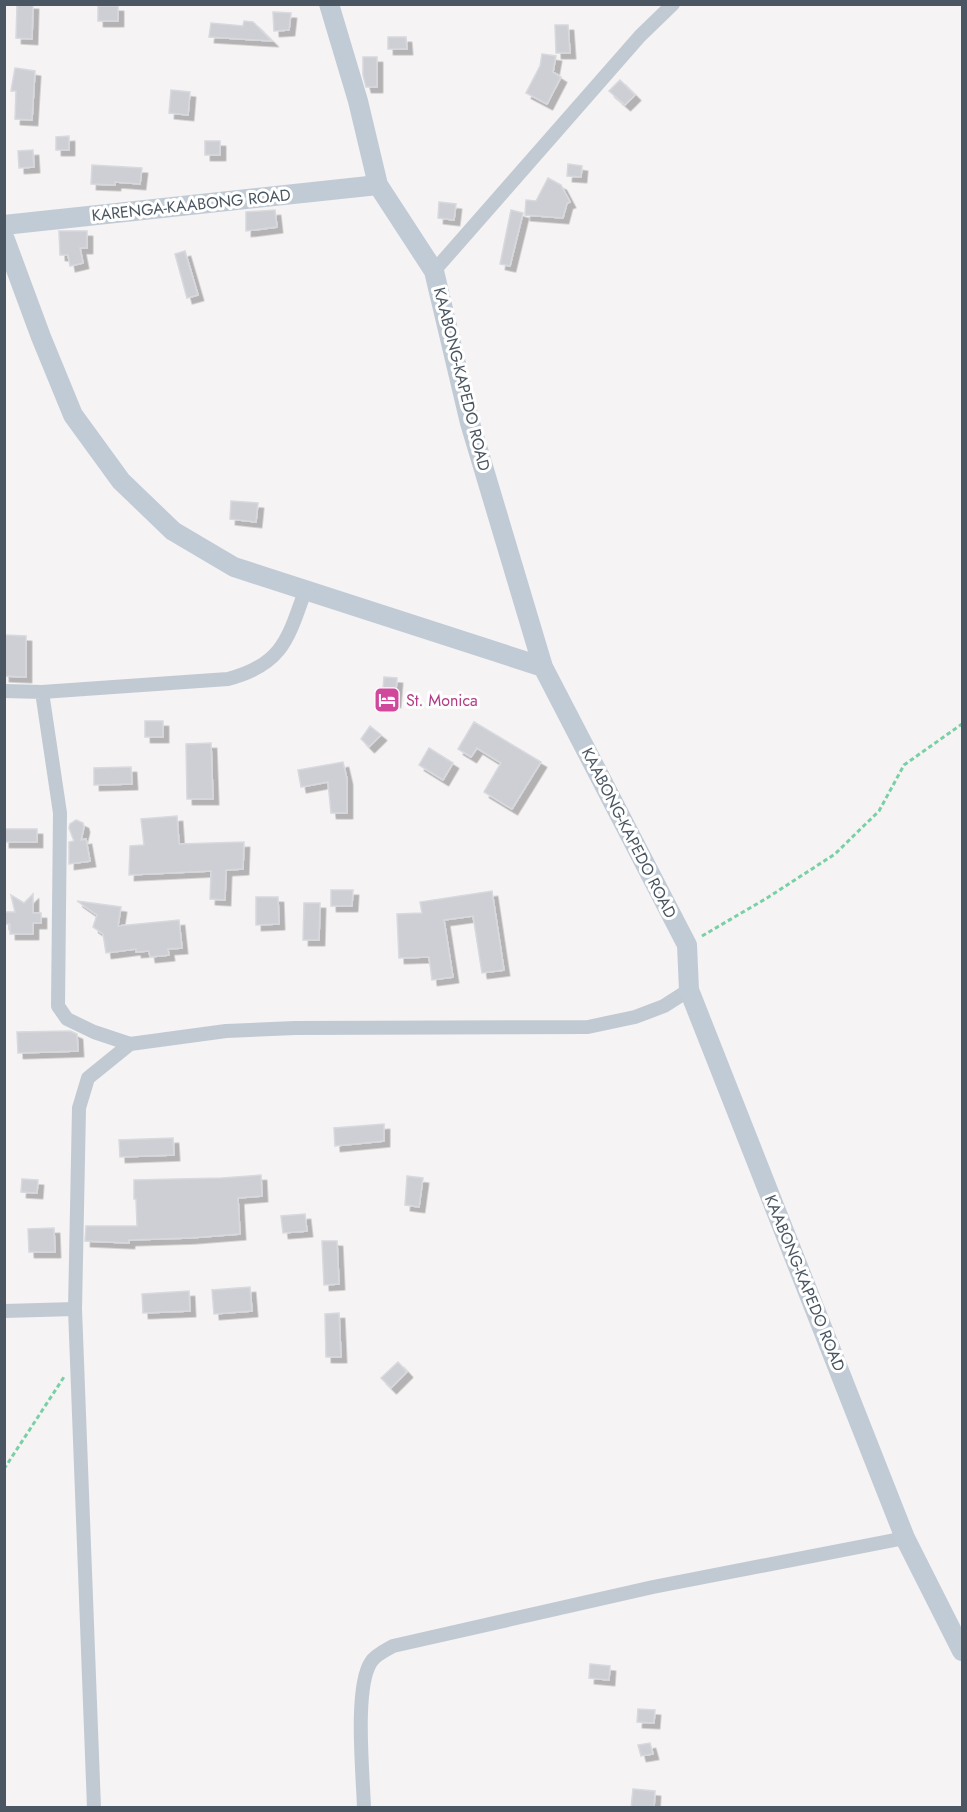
<svg xmlns="http://www.w3.org/2000/svg" width="967" height="1812" font-family="Jost,sans-serif">
<style>
.building{fill:#cdcfd5;stroke:#d7d9de;stroke-width:1.5;filter:url(#shadow)}
.lines{fill:none;stroke-linecap:round;stroke-linejoin:round}
.path{stroke:#7ad0a6;stroke-width:3;stroke-dasharray:4.5 3;stroke-linecap:butt}
.street{stroke:#c1cad2;stroke-width:14}
.secondary{stroke:#c1cbd6;stroke-width:20}
.labels{text-anchor:middle;dominant-baseline:central;stroke-width:6;stroke-linejoin:round;paint-order:stroke}
.street-label{font-size:16px;fill:#4a5661;stroke:#fff}
.hotel-label{font-size:16px;fill:#b23c85;stroke:#fff;text-anchor:start}
</style>
<defs>
<filter id="shadow"><feDropShadow dx="5.5" dy="5.5" stdDeviation="0" flood-color="#0004"/></filter>
</defs>
<rect width="100%" height="100%" fill="#f5f3f3"/>
<path class="building" d="M17,4H33L32,39L16,38Z
M98,6H118V21H98Z
M273,12L291,13L289,30L274,31Z
M244,21L253,22L272,41L209,37L211,23L243,26Z
M555,25H568L570,53H556Z
M388,37H406L407,49H388Z
M542,54L556,56L553,72L561,77L547,104L526,93L540,66Z
M363,57H377V87H366L363,75Z
M15,68L35,71L32,120L15,119L16,91H11Z
M620,80L635,95L625,105L609,91Z
M171,90L190,92L188,115L169,113Z
M69,136V150H56V137Z
M205,141H220V155H205Z
M33,150L34,167L19,168L18,151Z
M568,164L582,166L581,177L567,176Z
M92,165L142,168L140,184L115,182V185L91,184Z
M548,178L561,185L570,202L567,203L563,218L525,215L526,200L536,201Z
M439,202L456,204L454,220L438,218Z
M275,210L277,227L246,231V212Z
M511,210L523,213L510,266L500,264Z
M59,231H87V248H80L83,263L70,266L68,255H60Z
M185,251L198,295L187,298L175,254Z
M231,501L258,503L256,522L230,519Z
M5,635L26,636V677L4,676Z
M384,677L397,678L395,702L382,701Z
M145,721H163V737H145Z
M474,722L541,762L512,809L484,792L501,763L477,748L471,757L458,749Z
M370,726L381,735L369,747L361,739Z
M211,743L213,799H187L186,744Z
M429,748L453,763L443,780L419,765Z
M343,762L347,779V813H331L328,782L301,787L298,770Z
M131,767L132,784L94,785V768Z
M177,816L179,844L244,842L243,869L226,870L225,900L210,899L211,871L129,875L130,846L144,845L141,819Z
M76,820L83,823L84,827L81,840L86,839L90,861L69,864V842L74,841L69,828L70,824Z
M4,829H37V842H4Z
M331,890H353L352,906H331Z
M492,891L504,970L482,973L473,916L444,920L453,977L432,980L429,957L399,958L397,914L422,913L420,902Z
M33,894V913H41V923H33V934H10V924H4V912H15L11,895L24,903Z
M256,897H278L279,924L256,925Z
M77,901L121,907L118,926L179,920L182,948L168,949L169,955L150,957L149,951L136,952V949L106,953L103,934L93,927L97,915Z
M304,903H320L319,940H303Z
M70,1031L77,1034L78,1051L18,1053L17,1032Z
M384,1124V1141L335,1146L334,1128Z
M173,1138L174,1155L120,1157L119,1140Z
M261,1175L262,1196L238,1198L240,1234L190,1238L129,1240V1243L85,1241L86,1226H137L136,1199H134V1180L222,1178Z
M407,1176L423,1178L419,1207L405,1205Z
M22,1179L38,1180L37,1193L21,1192Z
M305,1214L307,1231L283,1233L281,1216Z
M54,1228L55,1252H29L28,1229Z
M322,1241H337L339,1284L324,1285Z
M250,1287L252,1311L214,1314L212,1290Z
M189,1291L190,1311L143,1313L142,1294Z
M339,1313L341,1357H326L325,1314Z
M398,1362L407,1372L391,1388L381,1378Z
M590,1664L610,1666L609,1680L589,1678Z
M638,1709L655,1710L654,1723L637,1722Z
M650,1743L653,1754L641,1756L638,1745Z
M633,1789L655,1791L654,1808H631Z"/>
<g class="lines">
<path class="path" d="M702,936L767,898L835,854L879,811L904,765L962,724
M4,1469L64,1377"/>
<path class="street" d="M434,271L640,36L673,4
M4,691L42,692L228,679C282,665 288,639 305,591
M42,692L60,813L58,1006L67,1019L94,1032L130,1044L226,1031L295,1028L588,1027L635,1017L664,1006L689,990
M4,1311L75,1309
M94,1808L75,1309L79,1108L88,1078L130,1044
M364,1808C363,1774 354,1688 371,1662C375,1655 386,1650 393,1646L653,1587L905,1538"/>
<path class="secondary" d="M329,4L358,101L378,185L434,271L470,423L543,667L687,945L689,990L905,1538L962,1651
M4,225L378,185
M4,237L41,337L73,415L121,481L173,531L234,567L543,667"/>
</g>
<defs>
<g id="hotel-square" transform="scale(1.35)"><rect x="-9" y="-9" width="18" height="18" rx="4" fill="#d1479c" stroke="#fff"/><path d="M-6-4.5h1.5V1H6V5H4.5V3h-9V5H-6ZM-4 0a1.8 1.8 0 1 1 3.6 0ZM.5 0V-2.5h3Q6-2.5 6 0Z" fill="#fff"/></g>
</defs>
<g fill-rule="evenodd">
<use href="#hotel-square" x="387" y="700"/>
</g>
<g class="labels">
<g class="street-label">
<text transform="translate(191 205) rotate(-6)">KARENGA-KAABONG ROAD</text>
<text transform="translate(462 379) rotate(76)">KAABONG-KAPEDO ROAD</text>
<text transform="translate(629 833) rotate(63)">KAABONG-KAPEDO ROAD</text>
<text transform="translate(805 1283) rotate(68)">KAABONG-KAPEDO ROAD</text>
</g>
<g class="hotel-label">
<text x="406" y="700">St. Monica</text>
</g>
</g>
<rect width="967" height="1812" fill="none" stroke="#4a5661" stroke-width="12"/>
</svg>
